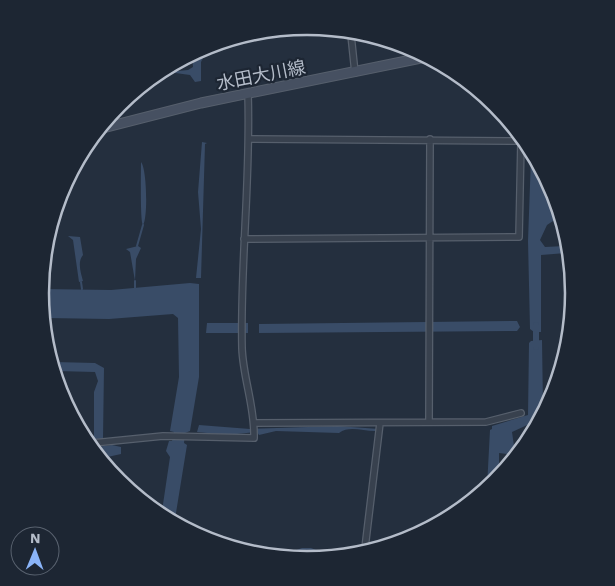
<svg xmlns="http://www.w3.org/2000/svg" width="615" height="586" font-family="'Work Sans','Noto Sans JP',sans-serif">
<style>
.water{fill:#394c67}
.lines{fill:none;stroke-linecap:round;stroke-linejoin:round}
.stream{stroke:#394c67;stroke-width:2}
.canal{stroke:#394c67;stroke-width:6}
.minor-casing{stroke:#565f6c;stroke-width:8}
.secondary-casing{stroke:#565f6c;stroke-width:11}
.minor{stroke:#38414e;stroke-width:5.5}
.secondary{stroke:#465061;stroke-width:9}
.labels{text-anchor:middle;dominant-baseline:central;stroke-width:4.5;stroke-linejoin:round;paint-order:stroke}
.street-label{font-size:18px;fill:#b4bcc9;stroke:#1d2633}
.rim{fill:none;stroke:#b4bcc9;stroke-width:2.5}
</style>
<rect width="100%" height="100%" fill="#242f3e"/>
<path class="water" d="M206,46H209L201,62V81L195,82L190,75L168,72L188,70L193,67L192,55Z
M202,142L207,143L205,144L201,278H196L201,229L198,192Z
M531,157L554,191L551,206L554,208L557,207L559,217L547,225L540,240L545,247L565,246L566,253L541,255V332H534L530,329L528,241Z
M141,162C147,169 148,218 143,225C140,222 141,171 141,162Z
M68,236L80,237L83,255C77,262 81,273 83,281L79,282L73,240Z
M138,246L141,248L136,259L135,281L130,252L126,249Z
M190,283L199,284V377L190,431L185,433L184,443L187,445L175,519L162,511L170,457L166,451L169,441H172L174,432L170,431L179,377L178,318L173,314L109,319L46,318L41,293V289L111,290Z
M517,321L520,327L517,331L259,333V324Z
M207,323H248V333H206Z
M542,340L543,407L547,405L536,421L512,432L515,453L509,462L507,454L499,453V478L487,487L490,430L492,429V426L528,415L529,343L531,341Z
M54,362L95,363L104,368L103,439L94,440V392L98,381L95,372L56,371Z
M199,425L250,429L338,426L379,429L378,431C364,432 350,425 339,433L276,431L259,435L257,432L227,435L197,432Z
M112,445L121,447V454L103,458L96,447Z
M302,548H311L321,552L310,557L257,550L291,552Z"/>
<g class="lines">
<path class="stream" d="M137,246L143,225
M81,282L82,289
M135,288V281"/>
<path class="canal" d="M536,347V325"/>
<g class="minor-casing">
<path id="minor" d="M351,35L355,73
M250,139L521,141
M244,239L519,237L521,141
M429,422L430,139
M254,423L486,422L521,413
M93,443L163,436L254,438C255,407 243,378 242,348C240,263 251,178 248,94
M365,548L380,423"/>
</g>
<g class="secondary-casing">
<path id="secondary" d="M103,128L201,103L426,57"/>
</g>
<use href="#minor" class="minor"/>
<use href="#secondary" class="secondary"/>
</g>
<g class="labels">
<g class="street-label">
<text transform="translate(261 75) rotate(-11)">水田大川線</text>
</g>
</g>
<path d="M0 0H615V586H0ZM49 293a258 258 0 1 1 516 0a258 258 0 1 1-516 0Z" fill="#1d2633" fill-rule="evenodd"/>
<path class="rim" d="M49 293a258 258 0 1 1 516 0a258 258 0 1 1-516 0Z"/>
<g transform="translate(35 551) rotate(1)"><circle r="24" fill="#1d2633" stroke="#59626f"/>
<path d="M0-4L9 19L0 12L-9 19Z" fill="#8ab4f8"/>
<text y="-8" font-size="14" font-weight="bold" text-anchor="middle" fill="#b4bcc9">N</text>
</g>
</svg>
